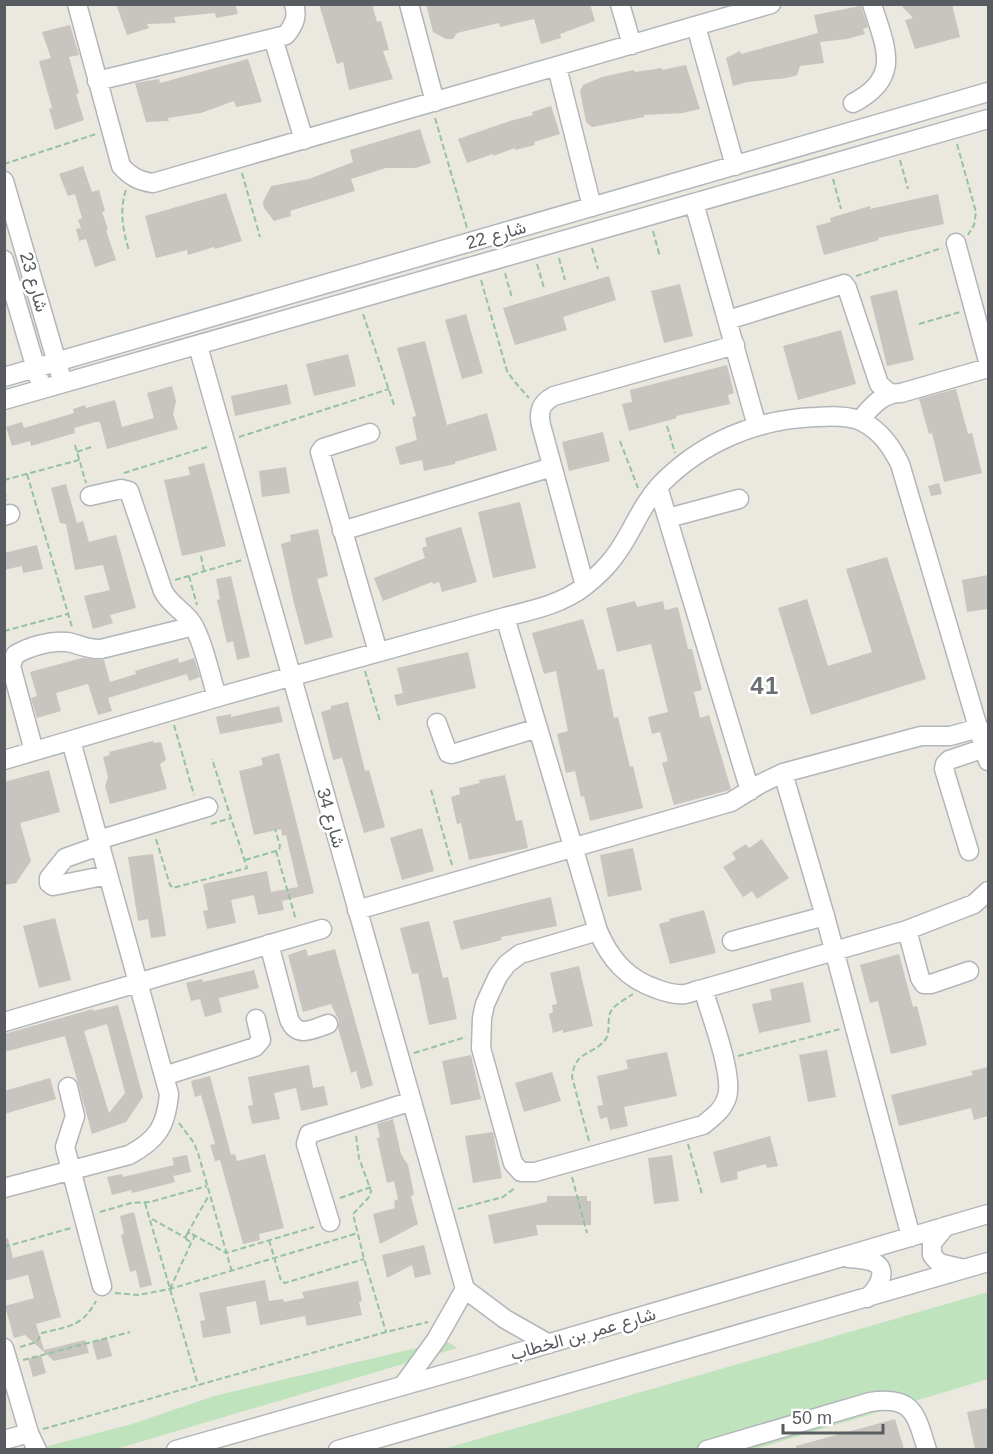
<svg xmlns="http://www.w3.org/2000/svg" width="993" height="1454" font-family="Helvetica,Vazirmatn,sans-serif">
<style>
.green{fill:#bfe3bc}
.building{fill:#c8c4bf;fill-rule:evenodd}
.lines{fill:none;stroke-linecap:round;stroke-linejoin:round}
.minor-casing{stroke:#b2b6ba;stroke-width:21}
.path{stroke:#95c39f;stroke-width:2;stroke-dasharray:6 3;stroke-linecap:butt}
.minor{stroke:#fff;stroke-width:18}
.labels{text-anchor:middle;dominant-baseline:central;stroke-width:5;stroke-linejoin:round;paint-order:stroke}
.street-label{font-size:18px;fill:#585c60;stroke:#fff}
.district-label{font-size:24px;font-weight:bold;letter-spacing:1.5px;fill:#696e72;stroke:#fff}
</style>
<rect width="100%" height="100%" fill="#ebe8df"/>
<path class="green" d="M988,1292V1379L755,1449L440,1450Z
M446,1341L457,1348L116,1449L33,1450L132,1424L214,1396Z"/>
<path class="building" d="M116,4H235L238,14L216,18L215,13L174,17L176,23L147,24L149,28L127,35Z
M319,4H372L377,22L381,21L389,50L383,51L393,79L349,90L343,62L337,64Z
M426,4H590L595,21L560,34L561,38L541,44L534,19L500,27L499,23L457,33L453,39H446L433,32Z
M900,4H952L960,37L915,49L905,20L913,18Z
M861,6L868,27L863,29L865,34L847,39L820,42L824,63L800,66L797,75L787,78L747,82L733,86L726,58L740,51L741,54L818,33L814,15Z
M70,25L79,55L69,57L79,93L76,94L84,120L55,130L49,109L52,108L39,61L51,58L42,32Z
M248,59L262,102L236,107L234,101L201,113L168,118L169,121L146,122L135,83L159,79L160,83Z
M686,65L700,109L683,113L644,115V117L592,127L586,122L580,91L583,85L602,77L634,70L635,72L662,68V70Z
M551,106L560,134L534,142L535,145L515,150V148L493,156V154L467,163L458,139L510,121L533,115L532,112Z
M420,129L431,163L415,168H386L351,179L355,191L290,211L291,216L274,221L264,208L263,202L271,186L309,179L353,162L350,150Z
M83,166L92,192L99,190L105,211L102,212L108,229L106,230L116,260L95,267L86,239L79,241L76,229L81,228L78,220L82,218L75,194L68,196L59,174Z
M226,193L242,241L215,249L214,247L188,255L187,250L156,258L145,216Z
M938,194L944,224L878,238L879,240L824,255L816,226L831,222L830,218L870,206V209Z
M609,276L616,300L563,317L567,330L515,345L503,308Z
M680,284L693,336L664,343L651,291Z
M897,290L914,360L887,366L870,296Z
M466,314L483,373L462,379L445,320Z
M841,330L856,384L798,400L783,346Z
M425,341L447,425L487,413L497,450L455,462V464L424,471L422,460L400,465L395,447L417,440L412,417L416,416L397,348Z
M348,354L356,386L314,396L306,364Z
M727,365L734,393L728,395L730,404L676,416L677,418L629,431L622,404L632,402L630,390Z
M287,384L291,404L235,416L231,396Z
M172,386L176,401L173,414L178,429L107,449L100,422H95L74,428L75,433L31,446L30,441L12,446L6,427L22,422L24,428L74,413L73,409L85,405L86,408L115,400L122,427L154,418L147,393Z
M956,389L968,434L972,433L982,473L944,482L932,433L929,434L919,399Z
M603,432L610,461L569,471L562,442Z
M204,463L226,546L182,556L164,480L190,475L188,467Z
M286,467L290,493L262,497L259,471Z
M939,483L942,494L931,496L928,486Z
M66,484L77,523L83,521L89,542L116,535L136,608L110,615L113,623L93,629L84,596L110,590L103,565L75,570L66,524L60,523L51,488Z
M520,502L536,568L493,578L478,512Z
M461,527L477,582L442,592L439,582L433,584L432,582L383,601L374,578L425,558L422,548L427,546L425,538Z
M318,529L328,576L317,579L333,637L305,645L293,599L281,544L291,541L290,535Z
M37,545L43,569L23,573L22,566L4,570V553Z
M887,557L926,679L811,715L778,608L807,599L828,666L872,652L846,569Z
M988,575V609L967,612L962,580Z
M231,576L250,657L237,660L233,641L227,643L217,600L220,599L216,579Z
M635,601L637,607L663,601L665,610L678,607L688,649H692L702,690L694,692L700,718L709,715L731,789L730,790L674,805L662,763L668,761L660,732L652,734L648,717L668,712L651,644L617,652L606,608Z
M583,619L598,670L604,669L614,718L618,717L630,767L633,766L643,808L590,821L584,796L581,797L575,771L566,773L557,734L568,731L556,671L544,674L532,633Z
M468,652L476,688L397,706L394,695L403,693L397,668Z
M82,658L104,660L110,682L136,674L135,671L178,658L179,663L194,658L200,677L189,681L187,674L108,698L112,711L98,715L88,684L56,693L61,711L37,718L31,698L37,696L30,672Z
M348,702L365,771L369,770L385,827L364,833L342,758L333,760L321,712L331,709V706Z
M279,706L283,722L220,734L216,717L231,714V717Z
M153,741L154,743L161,742L166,760L160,764L167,789L110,804L105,786L108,777L103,757L110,755L109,752Z
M279,753L314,893L282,901L284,910L258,915L254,895L231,900L236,923L207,929L203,911L208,910L203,884L267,871L271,892L298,887L286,835L282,836L281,829L254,835L239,771L263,765L261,758Z
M49,770L60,812L20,823L31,861L16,883L4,885V782Z
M505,775L516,821L522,820L528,848L469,860L461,823L457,824L451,797L460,794L459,788L480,783L479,780Z
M422,828L434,871L402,880L390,838Z
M762,839L789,878L757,899L752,891L743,897L723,867L736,859L732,853L746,844L749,848Z
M633,848L642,890L608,897L600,855Z
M153,854L166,936L151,938L148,919L138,921L128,857Z
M551,897L557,926L501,937L502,940L461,950L453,921Z
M704,910L716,953L670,964L659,924L670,921L669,919Z
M55,918L71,980L39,988L23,926Z
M429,921L443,978L448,977L457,1019L429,1025L418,973L412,974L400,928Z
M306,949L308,956L335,949L373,1085L361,1089L356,1071L351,1073L338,1028L339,1021L331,1004L303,1012L288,955Z
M899,954L913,1007L917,1006L927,1045L891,1054L878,1001L870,1003L860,965Z
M579,966L593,1026L563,1033V1030L553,1033L549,1014L553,1012L552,1005L557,1004L550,973Z
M254,970L259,988L219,998L222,1012L205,1017L200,999L191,1001L186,983L202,979L203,982Z
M803,982L811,1022L759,1033L752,1004L772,1000L770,989Z
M118,1005L143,1097L126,1122L92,1134L65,1036L4,1052V1034L93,1009V1011ZM107,1024L125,1093L109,1113L84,1031Z
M827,1050L836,1097L808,1102L799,1055Z
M667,1052L677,1096L624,1107L628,1126L610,1130L607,1117L600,1119L597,1106L603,1105L597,1076L628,1069L626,1060Z
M471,1055L481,1099L451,1105L442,1061Z
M309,1065L313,1088L324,1086L328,1105L301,1111L296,1088L274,1093L280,1119L252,1124L248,1106L253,1105L248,1077Z
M988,1067V1116L974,1120L971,1108L899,1126L891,1095L973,1075L971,1071Z
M552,1072L561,1101L524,1112L515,1083Z
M210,1076L231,1155L235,1154L237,1161L265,1154L284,1228L259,1234L260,1240L243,1244L220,1160L215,1161L210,1145L215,1144L201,1095L195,1097L191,1081Z
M50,1078L56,1099L4,1114V1091Z
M393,1119L401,1154L408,1165L414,1194L411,1196L418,1224L380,1244L373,1214L395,1208L394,1201L398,1199L394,1181L387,1183L377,1138L380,1137L377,1124Z
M493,1132L502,1178L473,1183L465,1136Z
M770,1136L778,1166L767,1168L766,1164L737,1172L738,1179L721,1183L713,1152Z
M187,1155L191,1172L173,1176L175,1182L132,1193L131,1190L112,1195L107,1177L122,1174L123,1177L174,1165L172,1158Z
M672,1155L679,1201L654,1204L648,1158Z
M547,1196H587V1201H591V1225H536L538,1235L494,1244L488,1215L547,1202Z
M134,1212L152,1285L140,1288L136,1270L130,1272L121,1235L124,1234L120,1216Z
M8,1238L13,1258L43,1250L61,1317L36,1324L44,1350L85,1340L89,1353L54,1361L25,1335L14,1338L5,1306L34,1298L28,1275L4,1281V1239Z
M424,1245L431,1274L415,1278L412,1265L387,1278L382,1255Z
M265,1280L269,1301L283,1299L284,1302L304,1298L302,1292L358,1281L362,1301L359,1302L362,1315L307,1326L305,1316L260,1325L256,1301L226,1307L231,1333L203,1338L200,1321L205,1320L199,1293Z
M107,1338L112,1356L97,1360L92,1342Z
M41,1355L46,1373L33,1377L28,1359Z
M988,1408V1449H975L967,1412Z
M895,1419L904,1449H796V1446Z"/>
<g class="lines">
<g class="minor-casing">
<path id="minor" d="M77,4L121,166C131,177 139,181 153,183L771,4
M409,4L435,102
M620,4L632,45
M696,26L735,166
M273,38L304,140
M557,67L592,207
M97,81L286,35C294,25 298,17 294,4
M853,103C903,77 885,47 872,4
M4,181L60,373
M694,203L757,426
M956,243L988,361
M4,260L39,379
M728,320L844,284L847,288L879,384L889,393
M198,346L465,1289
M4,377L988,92
M4,400L988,119
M860,420C872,406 882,393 901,393L988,368
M370,433L323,448L320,452L378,652
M658,487L750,791
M90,496L121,489L129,491L163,591C170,605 184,611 192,623C204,643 210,675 217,697
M4,516L10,514
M668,518L739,499
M342,531L552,467
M585,586L541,425C538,411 541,403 554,396L735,345
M437,723L448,753L452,754L538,728
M34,751L11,666L15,655C28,647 51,640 67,642C79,644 88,650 101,649L194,626
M4,760L225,695L505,617
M988,761L900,464C891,446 880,430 861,421C848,415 830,416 816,417C757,419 702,442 661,484C640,506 632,534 614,557C606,568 595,578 585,586C562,604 533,610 505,617L598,931C610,959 627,979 657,989C665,992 676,995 685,994C691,993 697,990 703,989L907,930L974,904L988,891
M783,773L825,916L911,1237
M98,840L208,807
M99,846L65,858L49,878V883L53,886L108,875
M969,851L944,769L945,764L949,760L985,748
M357,910L731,802L760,784L783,773L921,736H950L979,728
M907,930L920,978L924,984H931L969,971
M598,931L520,954L507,964L498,976L485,1004L482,1018L481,1048L513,1163L521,1172H535L703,1125C713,1117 723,1110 727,1097C734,1075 710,1013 703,989
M732,941L825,916
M269,944L289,1019C297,1039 313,1029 328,1024
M4,1022L322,929
M164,1076L255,1047L261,1040L256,1019
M68,1087L75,1116L65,1147L102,1286
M4,1188L129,1155C157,1140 166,1127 169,1094L71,741
M330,1222L306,1144L309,1134L412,1101
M946,1226L932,1243V1255L939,1263L964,1269
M848,1258C861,1259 885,1259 881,1277C879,1286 874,1292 867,1298
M465,1289L505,1319L549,1344
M4,1348L29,1433L37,1450
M404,1384L436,1340L465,1289
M4,1440L29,1433
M176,1450L469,1367L988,1214
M338,1450L988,1262
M707,1450L870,1402C913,1395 916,1414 927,1450"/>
</g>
<path class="path" d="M435,118L467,228
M957,144L976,212L974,225L968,235
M900,160L908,189
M4,164L96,134
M242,173L260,237
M833,179L841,209
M126,190C119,211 123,230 129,251
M653,231L660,257
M592,248L598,269
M559,258L565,280
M537,264L544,288
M505,273L512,298
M856,276L942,248
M481,280L507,371L514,381L529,398
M363,314L394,405
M919,324L960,312
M667,426L675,453
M239,437L389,389
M620,441L638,488
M75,445L86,483
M77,452L94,446
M124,473L210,446
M27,474L72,627
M4,480L79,460
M4,491L7,500
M201,556L204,571
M189,576L197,605
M175,580L242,560
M4,631L68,614
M365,671L380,721
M174,725L194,795
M431,790L452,865
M211,824L231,818
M156,839L170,885L173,888L247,868L212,759
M276,851L296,920
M245,860L279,850L280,846L275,829
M414,1053L466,1037
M738,1056L840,1029
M179,1123L194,1143L198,1153L232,1272
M356,1136L359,1158L371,1191L370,1196L353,1214L364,1259L386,1332
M589,1141L572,1077C575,1050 592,1056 605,1040C612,1031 605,1017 613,1008C618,1003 627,998 633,994
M688,1144L702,1194
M572,1177L587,1233
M340,1198L371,1187
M145,1203L198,1385
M458,1209L503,1197L516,1187
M100,1212L131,1203L150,1202L207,1186
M152,1219L186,1238
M186 1237a4 4 0 1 1 8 0a4 4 0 1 1-8 0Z
M187,1234L209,1195
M192,1234L226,1253L314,1227
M4,1236L7,1246
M269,1240L281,1281L285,1283L364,1259
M4,1247L71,1228
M170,1289L192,1241
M115,1293L138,1295L170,1289L358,1233
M20,1347L37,1342L42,1333C69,1326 82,1327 96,1301
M23,1360L130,1332
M43,1429L386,1332L428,1322"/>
<use href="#minor" class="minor"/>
</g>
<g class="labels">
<g class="street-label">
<text transform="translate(496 235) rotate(-16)">شارع 22</text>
<text transform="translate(34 282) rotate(74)">شارع 23</text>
<text transform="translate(331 818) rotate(74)">شارع 34</text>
<text transform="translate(583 1334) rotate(-16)">شارع عمر بن الخطاب</text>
</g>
<g class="district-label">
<text x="765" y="685">41</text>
</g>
</g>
<rect width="993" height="1454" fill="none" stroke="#585c60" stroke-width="12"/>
<path d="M783 1424v9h100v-9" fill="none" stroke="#585c60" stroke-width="3"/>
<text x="792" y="1424" font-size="18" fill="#585c60" stroke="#ffffff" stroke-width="4.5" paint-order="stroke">50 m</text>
</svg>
